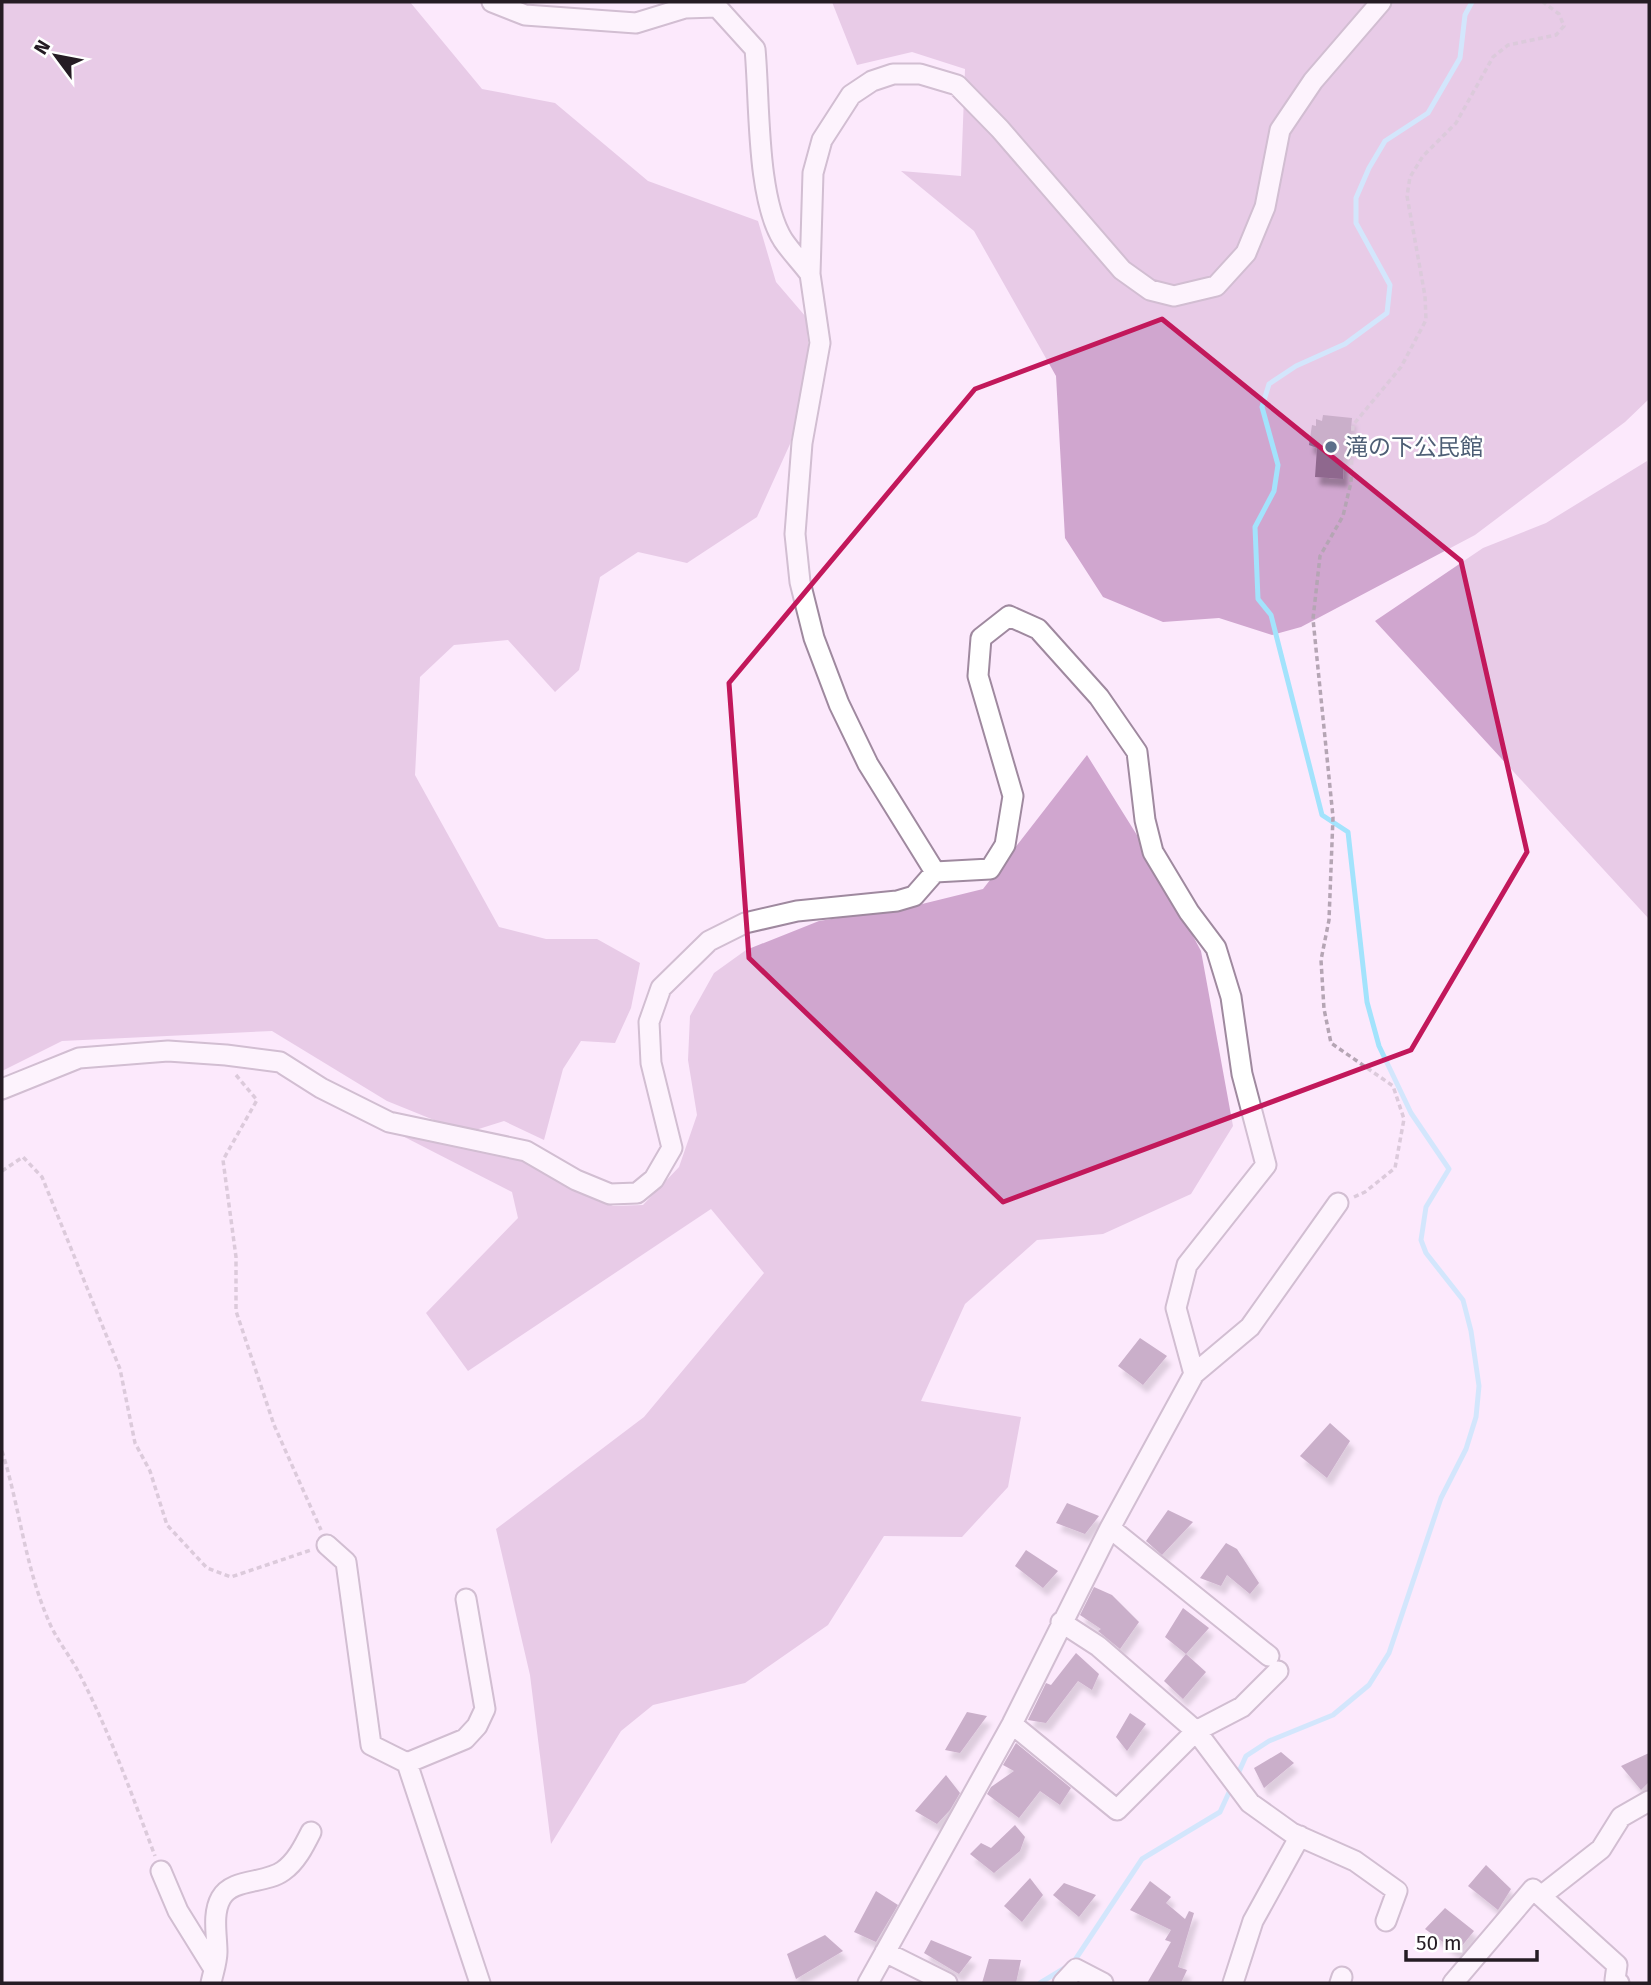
<svg xmlns="http://www.w3.org/2000/svg" width="1651" height="1985" font-family="'Fira Sans','Noto Sans JP',sans-serif">
<style>
.forest{fill:#d0a6cf}
.lines{fill:none;stroke-linecap:round;stroke-linejoin:round}
.stream{stroke:#a3e3fc;stroke-width:5}
.building{fill:#8f688e;filter:url(#shadow)}
.minor-casing{stroke:#9f899f;stroke-width:23}
.path{stroke:#b5a5b4;stroke-width:3.5;stroke-dasharray:5 3.5;stroke-linecap:butt}
.minor{stroke:#fff;stroke-width:19}
.marked{fill:none;stroke:#c2185b;stroke-width:5;stroke-linejoin:round}
.service-dot{fill:#5c6f8a;stroke:#fff;stroke-width:2.5}
.labels{text-anchor:middle;dominant-baseline:central;stroke-width:5;stroke-linejoin:round;paint-order:stroke}
.service-label{font-size:23px;fill:#4e5e75;stroke:#fff;text-anchor:start}
</style>
<defs>
<filter id="shadow"><feDropShadow dx="4.5" dy="8" stdDeviation="2" flood-color="#0004"/></filter>
</defs>
<rect width="100%" height="100%" fill="#fce9fc"/>
<path class="forest" d="M2,2H410L482,89L555,103L648,181L758,221L776,282L806,317L810,365L790,444L757,517L687,563L638,552L600,577L579,670L555,692L508,640L454,645L420,677L415,775L499,927L546,939H597L640,963L631,1008L615,1043L581,1041L563,1069L544,1140L504,1121L466,1133L387,1101L272,1031L62,1041L2,1071Z
M832,2H1649V399L1625,422L1475,535L1301,627L1272,635L1219,618L1163,622L1103,597L1065,538L1056,376L974,231L901,171L961,176L965,69L912,52L857,65Z
M1647,461L1649,474V919L1375,621L1483,548L1546,523Z
M1087,755L1150,856L1201,951L1233,1126L1191,1194L1103,1234L1037,1240L965,1304L921,1401L1021,1417L1008,1487L962,1537L884,1536L828,1625L745,1683L653,1705L621,1731L551,1844L530,1675L496,1529L644,1417L764,1273L711,1209L468,1371L426,1313L518,1218L512,1192L340,1104L521,1156L613,1206L643,1205L679,1167L697,1115L688,1060L690,1016L714,973L746,950L819,921L918,905L983,889Z"/>
<g class="lines">
<path class="stream" d="M1237,1776L1246,1756L1269,1741L1333,1715L1369,1685L1389,1653L1441,1498L1466,1449L1476,1417L1479,1386L1471,1331L1463,1300L1426,1253L1421,1240L1426,1207L1449,1169L1411,1113L1379,1046L1367,1002L1348,832L1322,815L1271,615L1258,599L1255,527L1274,491L1278,465L1262,407L1269,384L1296,366L1345,344L1387,313L1390,285L1356,223V198L1369,168L1385,141L1428,113L1460,58L1465,15L1472,2
M1040,1983L1073,1963L1142,1859L1220,1812L1231,1788"/>
</g>
<path class="building" d="M1323,415L1352,418L1349,451L1344,452L1343,479L1315,477L1317,448L1309,445L1312,425L1316,426V419L1322,421Z
M1140,1338L1167,1356L1143,1385L1118,1366Z
M1330,1423L1350,1441L1327,1478L1300,1456Z
M1067,1503L1099,1516L1085,1534L1056,1523Z
M1168,1510L1193,1522L1162,1555L1146,1541Z
M1226,1543L1237,1549L1259,1583L1250,1594L1227,1575L1221,1586L1200,1578Z
M1026,1550L1058,1571L1043,1588L1015,1566Z
M1094,1587L1112,1595L1139,1622L1120,1649L1098,1631L1101,1629L1080,1615Z
M1183,1608L1209,1628L1186,1654L1165,1637Z
M1076,1653L1099,1674L1092,1690L1078,1681L1046,1723L1028,1720L1046,1683L1051,1685Z
M1186,1654L1206,1672L1183,1699L1164,1681Z
M967,1712L987,1716L960,1753L945,1750Z
M1130,1713L1146,1724L1127,1751L1116,1737Z
M1016,1743L1071,1788L1060,1805L1040,1791L1019,1818L987,1794L991,1787L1014,1771L1003,1765Z
M1281,1752L1294,1763L1264,1788L1254,1768Z
M1649,1753V1782L1641,1790L1621,1766Z
M946,1775L960,1793L950,1810L937,1824L915,1811Z
M1015,1825L1025,1837L1020,1851L994,1873L970,1854L981,1843L991,1848Z
M1486,1865L1511,1889L1498,1910L1468,1886Z
M1030,1878L1043,1895L1022,1922L1004,1906Z
M1150,1881L1171,1897L1166,1903L1185,1919L1189,1911L1194,1913L1178,1967L1187,1970L1181,1983H1147L1171,1942L1165,1940L1171,1930L1130,1910Z
M1064,1883L1096,1895L1079,1917L1053,1895Z
M876,1891L898,1905L876,1942L854,1932Z
M1445,1908L1474,1931L1457,1952L1425,1929Z
M825,1935L843,1951L796,1979L787,1954Z
M931,1940L972,1957L959,1974L924,1953Z
M989,1959L1021,1960L1016,1983H982Z"/>
<g class="lines">
<g class="minor-casing">
<path id="minor" d="M492,2L525,15L636,23L685,8L717,7L755,49C760,101 756,197 783,240C791,252 802,263 810,274
M935,872L868,764L839,704L814,638L800,582L795,534L802,443L820,343L810,274L813,173L822,140L851,95L872,81L893,74H920L957,85L1000,129L1122,270L1150,290L1174,296L1216,286L1246,253L1265,207L1280,130L1313,81L1381,2
M2,1089L79,1058L168,1051L226,1055L280,1062L321,1088L389,1122L526,1151L576,1180L610,1194L637,1193L654,1179L672,1148L651,1063L649,1022L661,988L709,941L745,923L797,911L897,901L914,896L935,872L990,869L1005,845L1013,796L978,676L981,638L1009,616L1038,629L1099,697L1137,752L1145,820L1153,852L1189,912L1216,948L1231,997L1242,1074L1266,1165L1187,1265L1176,1308L1194,1374L1110,1528L1012,1724L868,1983
M1194,1374L1250,1327L1338,1203
M1110,1528L1269,1656
M327,1545L346,1562L371,1745L407,1763L480,1983
M1061,1622L1098,1646L1196,1731L1250,1803L1292,1833L1355,1861L1397,1891L1386,1921
M1012,1724L1117,1810L1196,1731L1242,1707L1278,1671
M407,1763L465,1739L477,1726L485,1709L466,1599
M161,1871L178,1911L214,1969
M1541,1896L1601,1849L1621,1817L1649,1801
M885,1952L947,1983
M211,1983C213,1973 217,1962 217,1952C217,1935 212,1914 221,1898C232,1878 265,1884 283,1871C296,1862 304,1846 311,1832
M1063,1983L1076,1969L1103,1983
M1233,1983L1253,1921L1300,1836
M1340,1983L1342,1977
M1453,1983L1533,1889L1617,1965L1615,1980L1619,1983"/>
</g>
<path class="path" d="M236,1075L257,1100L223,1160L236,1257V1311L274,1425L321,1530
M2,1171L23,1157L42,1177L120,1369L135,1443L150,1471L167,1525L207,1568L231,1577L311,1550
M1354,1197L1365,1192L1395,1168L1404,1119L1393,1086L1331,1043L1324,1009L1321,960L1329,920L1333,817L1313,619L1320,556L1343,516L1351,482L1353,425L1401,367L1426,320L1425,296L1407,196L1410,177L1423,156L1456,123L1493,57L1508,45L1556,35L1564,26L1559,14L1543,2
M2,1451C20,1508 25,1568 50,1624C58,1642 71,1657 80,1675C110,1733 132,1795 155,1856"/>
<use href="#minor" class="minor"/>
</g>
<path d="M0 0H1651V1985H0ZM1162,319L1461,561L1527,852L1411,1050L1003,1202L749,958L729,683L975,389Z" fill="#fce9fc" fill-opacity=".55" fill-rule="evenodd"/>
<path class="marked" d="M1162,319L1461,561L1527,852L1411,1050L1003,1202L749,958L729,683L975,389Z"/>
<circle class="service-dot" cx="1331" cy="447" r="7"/>
<g class="labels">
<g class="service-label">
<text x="1345" y="447">滝の下公民館</text>
</g>
</g>
<rect width="1651" height="1985" fill="none" stroke="#251c24" stroke-width="7"/>
<g transform="translate(56 56) rotate(302)" stroke="#ffffff" stroke-width="5" paint-order="stroke">
<path d="M0-5L12 26L0 18L-12 26Z" fill="#251c24"/>
<text y="-10" font-size="19" font-weight="bold" text-anchor="middle" fill="#251c24">N</text>
</g>
<path d="M1406 1950v10h131v-10" fill="none" stroke="#251c24" stroke-width="3.5"/>
<text x="1416" y="1950" font-size="21" fill="#251c24" stroke="#ffffff" stroke-width="5" paint-order="stroke">50 m</text>
</svg>
